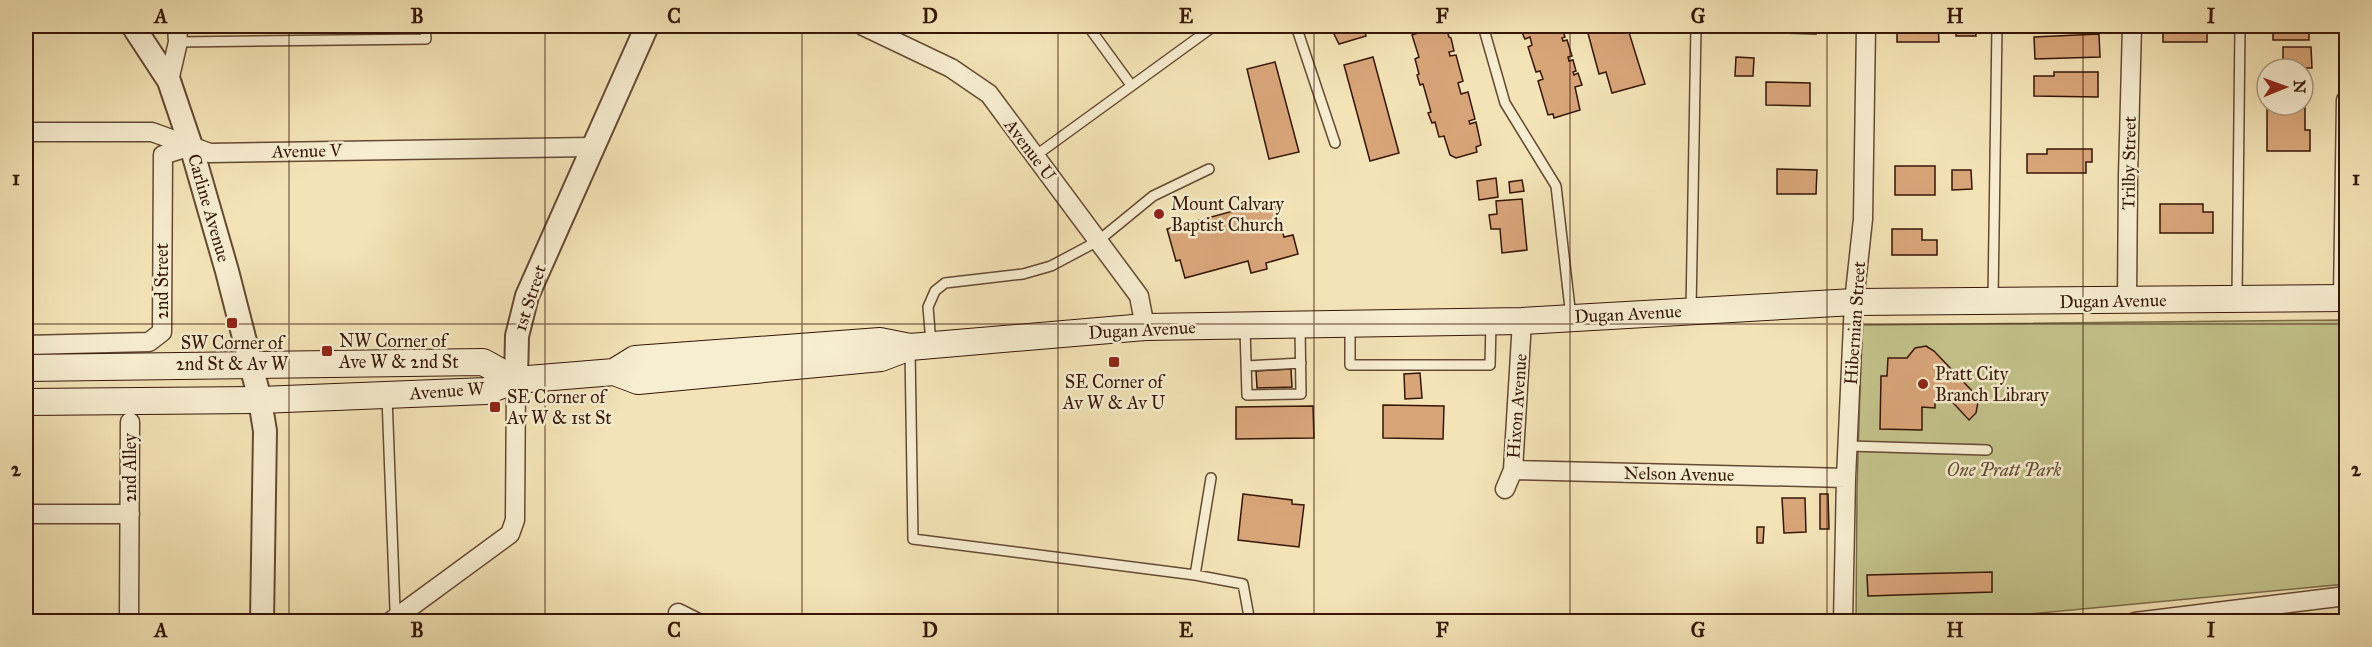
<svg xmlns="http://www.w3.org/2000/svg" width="2372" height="647" font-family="'IM FELL Great Primer',serif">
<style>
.green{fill:#c2c189;stroke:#7c6c48;stroke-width:1.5}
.building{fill:#d8a579;stroke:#361607;stroke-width:1.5}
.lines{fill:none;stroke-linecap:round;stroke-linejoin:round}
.service-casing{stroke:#654933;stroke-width:12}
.minor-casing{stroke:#654933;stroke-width:21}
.tertiary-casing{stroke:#654933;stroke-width:26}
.secondary-casing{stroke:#361607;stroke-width:28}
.service{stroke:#f7edd0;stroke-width:9}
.minor{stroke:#f7edd0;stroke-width:18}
.tertiary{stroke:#f7edd0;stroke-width:22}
.secondary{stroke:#f7edd0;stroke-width:26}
.grid{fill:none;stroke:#361607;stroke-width:1.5;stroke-opacity:0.55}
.poi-dot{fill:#8f2418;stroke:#f7edd0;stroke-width:2}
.labels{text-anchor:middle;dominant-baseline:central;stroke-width:5;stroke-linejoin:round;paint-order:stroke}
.street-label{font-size:18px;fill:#361607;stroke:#f7edd0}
.poi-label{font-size:18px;fill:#361607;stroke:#f7edd0;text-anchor:start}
.park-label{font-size:18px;font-style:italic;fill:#60492e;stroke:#f7edd0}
.neatline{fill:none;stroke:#361607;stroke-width:2}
.grid-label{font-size:20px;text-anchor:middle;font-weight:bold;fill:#361607}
</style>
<rect width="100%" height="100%" fill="#f3e3b6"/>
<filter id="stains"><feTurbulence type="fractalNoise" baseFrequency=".00333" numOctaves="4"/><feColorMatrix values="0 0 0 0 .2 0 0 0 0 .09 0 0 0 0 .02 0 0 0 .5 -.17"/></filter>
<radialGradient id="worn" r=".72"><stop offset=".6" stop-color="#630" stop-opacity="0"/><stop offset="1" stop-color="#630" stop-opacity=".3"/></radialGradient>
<path class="green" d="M2346,320V584L1955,621L1856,622L1857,489L1862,325Z"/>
<path class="building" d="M1330,26H1363L1366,36L1339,44Z
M1439,26L1440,30L1446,28L1449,37L1451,38L1454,51L1449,52L1450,56L1456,55L1463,81L1458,83L1461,94L1468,92L1475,119L1469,121L1470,124L1476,122L1481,145L1476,147L1477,152L1456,158L1450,155L1444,136L1439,137L1435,122L1432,123L1428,113L1431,112L1423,84L1420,85L1417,75L1419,74L1415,59L1419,57L1412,35Z
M1519,26L1562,27L1565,37L1562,38L1563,41L1567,40L1572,56L1568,57L1569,61L1573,60L1576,71L1573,72L1574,75L1578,73L1582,85L1575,87L1580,110L1554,118L1553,114L1548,115L1538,81L1543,79L1540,71L1536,72L1528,47L1532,45L1530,37L1525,39Z
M1586,26H1627L1645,84L1612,93L1606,72L1599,74Z
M1775,26H1816V34L1774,33Z
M1897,26H1938L1939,42H1897Z
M1956,26H1975L1976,36H1956Z
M2163,26H2216V33H2207V42H2163Z
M2273,26H2309V40H2273Z
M2099,34L2100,57L2035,59L2034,37Z
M2283,47H2311L2312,68H2305V77H2303V69H2277V64L2283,63Z
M1373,57L1399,153L1370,161L1344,65Z
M1736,57L1754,58L1753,76H1735Z
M1275,62L1299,152L1269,159L1247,69Z
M2054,72H2098V97L2034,96V76H2054Z
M1766,82L1810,83V106L1766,105Z
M2303,94H2305V130H2310V151H2267V105H2303Z
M2047,149H2092V162H2086V173H2027V154H2047Z
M1895,166H1935V195H1895Z
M1777,169L1817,170L1816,194H1777Z
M1952,170H1971L1972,189L1952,190Z
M1496,178L1498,197L1479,200L1477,181Z
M1522,180L1524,191L1510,193L1509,182Z
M1522,199L1527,250L1502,253L1500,229H1491L1489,215L1497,214L1496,201Z
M1274,200L1284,237L1293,235L1298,254L1266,263L1267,269L1251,273L1248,261L1185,278L1180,260L1176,261L1167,229Z
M2160,204H2203V212H2213V233H2160Z
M1892,229H1922V240H1937V255H1892Z
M1926,346L1934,351L1974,393L1978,402L1976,413L1969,420L1945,394L1935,403V408L1922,407V430L1880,429L1881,376H1887L1888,358H1907L1915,348Z
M1291,369L1292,387L1257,388L1256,371Z
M1420,373L1422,398L1405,399L1404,374Z
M1383,405L1444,406L1443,439L1383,438Z
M1313,406L1314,438L1236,439V407Z
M1243,494L1292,500V504L1304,505L1299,547L1238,540Z
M1820,494H1828L1829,529H1820Z
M1782,498H1805L1806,532L1784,533Z
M1757,527H1764L1763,543H1757Z
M1992,572V592L1868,596L1867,575Z"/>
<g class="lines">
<g class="service-casing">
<path id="service" d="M1088,26L1131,85
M1296,26L1335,143
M1483,26L1505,103L1556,186L1571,317
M178,42L426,39L425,26
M1035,156L1214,26
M2237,297L2240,26
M1993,299L1997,26
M1691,311L1696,26
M1350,327V365H1490L1491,323
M1245,328L1247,395L1301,394L1300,327
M931,343L928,307L935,291L945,283L1023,274L1051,266L1098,241L1153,196L1209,169
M910,349L913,539L1195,575L1211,478
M1247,366L1301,363
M387,397L395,609L399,614
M1848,446L1987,450
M1195,575L1243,584L1250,622"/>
</g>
<g class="minor-casing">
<path id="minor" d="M863,26L951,68L989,94L1139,296L1145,327
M169,81L178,42L177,26
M26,132H152L210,153L592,147
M2343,298L2346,100
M2127,301L2128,176L2132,26
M26,345L149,342L162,332L163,155L191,146
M1513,470L1846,478
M1505,489L1513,470L1522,321
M26,514H130
M678,613L696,622
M129,622L130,422
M390,622L510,534L515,520L516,380
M1843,622L1846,478L1854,302L1863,219L1866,26
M2135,622L2346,596"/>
</g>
<g class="tertiary-casing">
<path id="tertiary" d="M133,26L169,81L191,146L227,271L260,400L265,431L262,622
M516,380L517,336L527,296L647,26"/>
</g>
<g class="secondary-casing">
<path id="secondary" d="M26,368L483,362L516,380
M614,372L638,381L881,358L910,347L1145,327L1522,321L1854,302L2346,298
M26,402L260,400L486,391L516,380L614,372L635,359L880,341L910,347"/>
</g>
<use href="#service" class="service"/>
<use href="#minor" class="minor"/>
<use href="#tertiary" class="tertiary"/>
<use href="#secondary" class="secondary"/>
</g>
<path class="grid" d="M289,26V622M545,26V622M802,26V622M1058,26V622M1314,26V622M1570,26V622M1827,26V622M2083,26V622M26,324H2346"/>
<g class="poi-dot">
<circle cx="1159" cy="214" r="6"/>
<rect x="226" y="317" width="12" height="12" rx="3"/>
<rect x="321" y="345" width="12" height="12" rx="3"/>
<rect x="1108" y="356" width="12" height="12" rx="3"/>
<circle cx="1923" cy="384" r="6"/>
<rect x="489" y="401" width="12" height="12" rx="3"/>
</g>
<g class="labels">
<g class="street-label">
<text transform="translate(1030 150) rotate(53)">Avenue U</text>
<text transform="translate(307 151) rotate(-1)">Avenue V</text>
<text transform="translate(2129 163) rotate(-89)">Trilby Street</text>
<text transform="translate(209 208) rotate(74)">Carline Avenue</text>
<text transform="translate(162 281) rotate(-90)">2nd Street</text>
<text transform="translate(530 298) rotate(-72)">1st Street</text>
<text transform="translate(2113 301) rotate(-1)">Dugan Avenue</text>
<text transform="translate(1628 314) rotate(-3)">Dugan Avenue</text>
<text transform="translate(1855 323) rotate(-86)">Hibernian Street</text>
<text transform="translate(1142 330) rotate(-3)">Dugan Avenue</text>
<text transform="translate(447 391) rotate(-4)">Avenue W</text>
<text transform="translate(1517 406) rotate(-86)">Hixon Avenue</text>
<text transform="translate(130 468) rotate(-90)">2nd Alley</text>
<text transform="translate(1679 474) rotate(1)">Nelson Avenue</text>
</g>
<g class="poi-label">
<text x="1171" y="204">Mount Calvary<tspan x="1171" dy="21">Baptist Church</tspan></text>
<text x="339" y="341">NW Corner of<tspan x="339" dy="21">Ave W &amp; 2nd St</tspan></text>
<text x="232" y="343" text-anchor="middle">SW Corner of<tspan x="232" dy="21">2nd St &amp; Av W</tspan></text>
<text x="1935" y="374">Pratt City<tspan x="1935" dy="21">Branch Library</tspan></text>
<text x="1114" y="382" text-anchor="middle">SE Corner of<tspan x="1114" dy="21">Av W &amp; Av U</tspan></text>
<text x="507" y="397">SE Corner of<tspan x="507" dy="21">Av W &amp; 1st St</tspan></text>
</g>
<g class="park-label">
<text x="2004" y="470">One Pratt Park</text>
</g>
</g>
<rect width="2372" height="647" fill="none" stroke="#f3e3b6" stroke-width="66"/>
<g transform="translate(2285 87) rotate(89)"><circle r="28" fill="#f7edd0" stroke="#aa9780" stroke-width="1.5"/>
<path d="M0-4.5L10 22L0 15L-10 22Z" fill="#8f2418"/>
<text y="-9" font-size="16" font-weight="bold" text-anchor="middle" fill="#361607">N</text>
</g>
<rect x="33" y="33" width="2306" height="581" class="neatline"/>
<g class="grid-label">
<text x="161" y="23">A</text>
<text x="417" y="23">B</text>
<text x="674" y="23">C</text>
<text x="930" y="23">D</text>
<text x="1186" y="23">E</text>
<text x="1442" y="23">F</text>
<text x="1698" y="23">G</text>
<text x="1955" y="23">H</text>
<text x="2211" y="23">I</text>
<text x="16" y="185">1</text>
<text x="2356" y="185">1</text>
<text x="16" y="476">2</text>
<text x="2356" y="476">2</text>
<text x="161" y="637">A</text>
<text x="417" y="637">B</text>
<text x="674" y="637">C</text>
<text x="930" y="637">D</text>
<text x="1186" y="637">E</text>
<text x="1442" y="637">F</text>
<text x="1698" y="637">G</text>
<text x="1955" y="637">H</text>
<text x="2211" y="637">I</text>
</g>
<rect width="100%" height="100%" filter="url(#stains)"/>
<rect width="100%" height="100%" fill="url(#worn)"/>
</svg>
